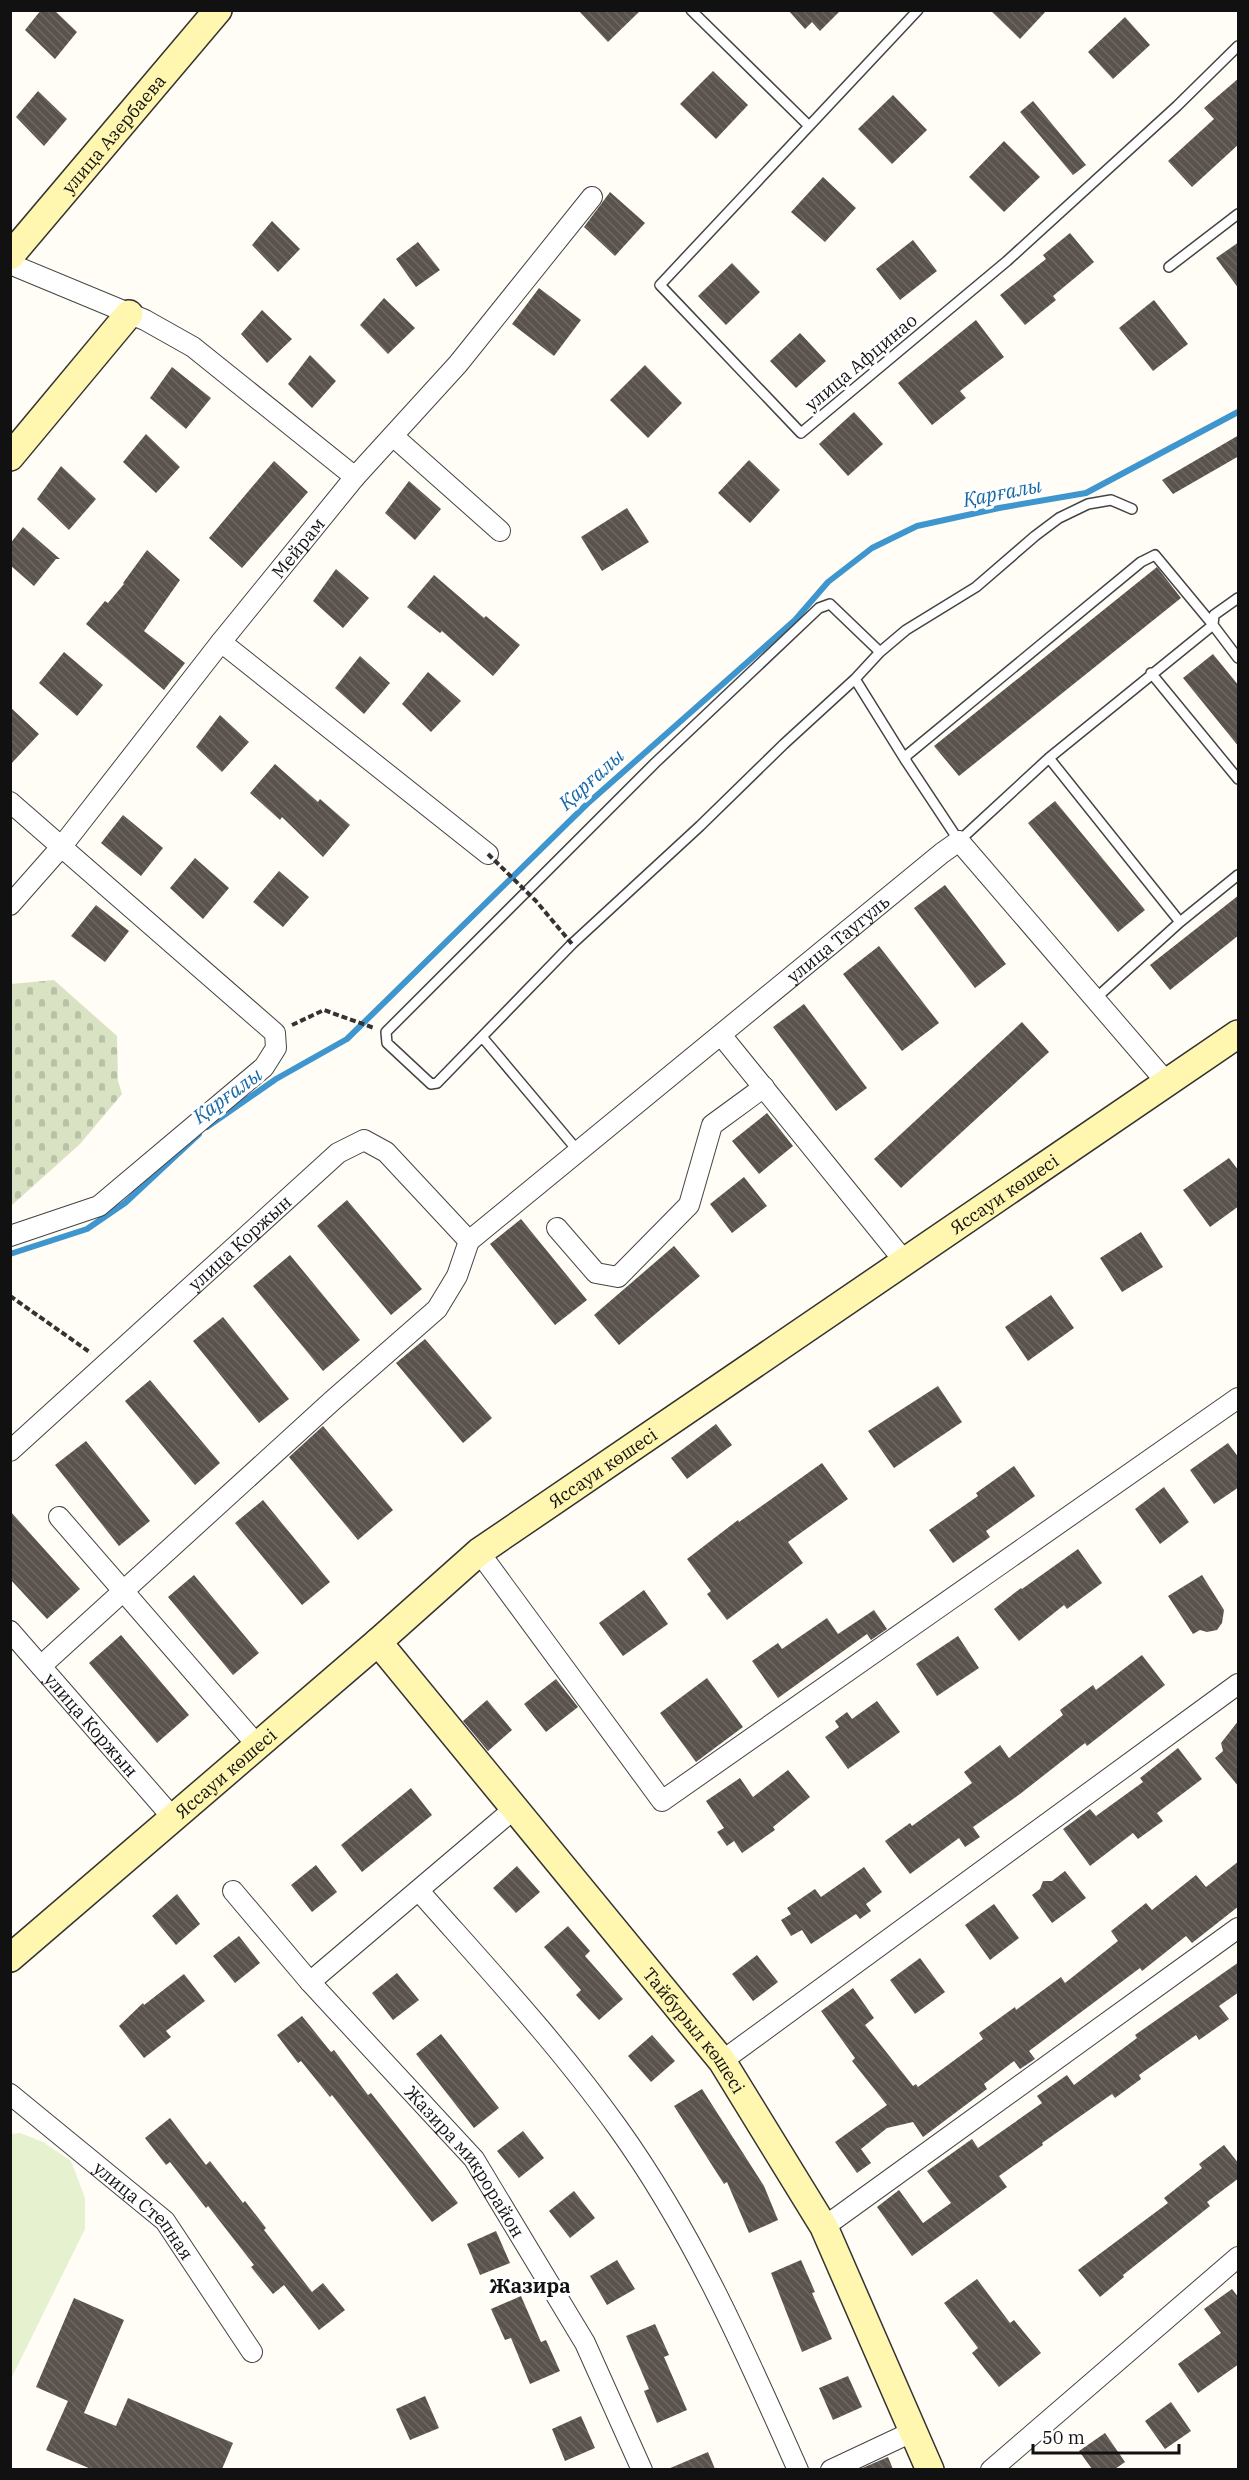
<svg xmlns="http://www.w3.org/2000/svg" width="1249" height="2480" font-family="'IBM Plex Serif',serif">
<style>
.cemetery{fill:url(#cemetery-stones)}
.pitch{fill:#e6f2cf}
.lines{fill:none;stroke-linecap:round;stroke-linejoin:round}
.stream{stroke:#3f96cf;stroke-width:6}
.building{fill:url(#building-back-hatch)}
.lane-casing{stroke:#444;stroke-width:12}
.street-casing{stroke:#444;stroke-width:22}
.secondary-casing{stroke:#333;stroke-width:30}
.path{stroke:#333;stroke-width:4;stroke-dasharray:6 3;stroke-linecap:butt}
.lane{stroke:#fff;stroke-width:9}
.street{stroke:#fff;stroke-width:20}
.secondary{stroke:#fff6b0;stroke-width:27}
.path-bridge{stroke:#333;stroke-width:4;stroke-dasharray:6 3;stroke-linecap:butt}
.labels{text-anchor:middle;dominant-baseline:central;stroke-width:6;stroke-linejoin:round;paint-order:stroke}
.street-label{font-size:18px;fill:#111;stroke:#fff}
.water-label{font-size:20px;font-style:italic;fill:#1768a6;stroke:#fff}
.neighbourhood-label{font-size:20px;font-weight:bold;fill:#111;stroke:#fff}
</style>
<defs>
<pattern id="cemetery-stones" width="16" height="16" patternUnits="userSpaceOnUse" patternTransform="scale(1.5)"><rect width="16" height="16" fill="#d9e3c4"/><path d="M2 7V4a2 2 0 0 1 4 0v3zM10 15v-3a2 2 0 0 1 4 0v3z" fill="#b9c2a7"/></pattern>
<pattern id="building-back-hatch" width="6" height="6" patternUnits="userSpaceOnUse" patternTransform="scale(1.5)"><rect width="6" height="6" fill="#5a524d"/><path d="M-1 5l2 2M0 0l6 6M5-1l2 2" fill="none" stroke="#6d6662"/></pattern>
</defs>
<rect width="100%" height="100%" fill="#fffdf5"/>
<path class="cemetery" d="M54,980L117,1036L118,1081L122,1094L80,1144L11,1206V984Z"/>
<path class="pitch" d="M20,2133L43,2142L71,2161L85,2198V2229L11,2379L10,2134Z"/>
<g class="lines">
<path class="stream" d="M207,1127L276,1079L347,1039L587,804L795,620L828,582L872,548L917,526L999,508L1086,493L1238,412
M10,1254L87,1229L125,1203L199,1134"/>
</g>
<path class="building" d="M41,10H54L77,32L55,59L25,30Z
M578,10H641L608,42Z
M788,10H841L820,31L812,22L805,29Z
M990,10H1047L1020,39Z
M1125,17L1150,45L1113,79L1088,52Z
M713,71L748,105L716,139L680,104Z
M1239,78V144L1192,187L1168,161L1214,119L1204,108Z
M38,91L67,119L44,146L16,117Z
M893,95L927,130L892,164L858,129Z
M1033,101L1086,165L1073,175L1020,112Z
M1004,141L1040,177L1004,212L969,177Z
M823,177L856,208L825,242L791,212Z
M610,192L645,223L615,256L584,227Z
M272,221L300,249L278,272L252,245Z
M1070,233L1094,262L1053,296L1056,300L1025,325L1000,295L1046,259L1043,255Z
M913,240L937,271L900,300L876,269Z
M418,242L440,270L416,287L396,259Z
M1239,242V289L1216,258Z
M732,263L760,292L726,325L698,296Z
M539,288L581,320L554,356L512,324Z
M384,298L415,328L388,354L360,325Z
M1154,300L1188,344L1153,371L1119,328Z
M262,310L292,339L267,363L241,334Z
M976,320L1004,357L960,391L966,398L932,425L898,383Z
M800,333L826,361L796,388L770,361Z
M310,355L336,381L312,408L288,384Z
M645,365L682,403L648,438L610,400Z
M172,367L211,398L186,429L150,398Z
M854,412L883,444L848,476L819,444Z
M146,434L180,467L156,493L123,462Z
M1239,435V456L1173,494L1162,480Z
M749,460L780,490L750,523L718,493Z
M274,461L308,492L242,568L209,538Z
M61,466L96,499L69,530L37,499Z
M409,481L441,509L415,540L385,513Z
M627,508L649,542L602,571L581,537Z
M23,527L60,559H56L34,586L10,565V544Z
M147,550L180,580L144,631L185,663L164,690L86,624L105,601L108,603L124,584L123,583Z
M1157,567L1181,598L959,776L934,746Z
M336,569L369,598L343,628L313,601Z
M434,575L484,618L486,616L520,645L493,676L442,631L440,633L407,607Z
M64,652L103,685L77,716L39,683Z
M1213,654L1239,686V747L1183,678Z
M360,656L390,683L364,714L335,688Z
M428,672L461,701L431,732L402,704Z
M10,707L39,734L10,765Z
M220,715L249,742L222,772L196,747Z
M275,764L318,802L320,799L350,825L323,857L282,817L280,820L250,793Z
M1055,801L1145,910L1118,932L1028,823Z
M123,815L163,848L141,876L101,843Z
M195,858L229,888L203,919L170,888Z
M279,871L309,897L283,927L253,902Z
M945,885L1006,964L975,988L914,908Z
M1239,895V935L1170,990L1150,965Z
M96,905L129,931L105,962L71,936Z
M879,946L939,1023L902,1051L843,974Z
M804,1004L867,1088L836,1111L773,1027Z
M1022,1022L1049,1052L901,1188L874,1159Z
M767,1113L793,1146L759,1174L732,1141Z
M1229,1158L1239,1171V1206L1210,1227L1183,1190Z
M744,1177L767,1206L732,1233L710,1204Z
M347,1200L422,1289L391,1315L317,1226Z
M521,1219L587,1300L555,1325L490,1244Z
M1141,1232L1163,1267L1122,1292L1100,1258Z
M674,1246L700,1276L619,1345L594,1315Z
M290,1255L360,1340L323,1371L253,1286Z
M1051,1295L1074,1328L1028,1361L1005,1327Z
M223,1317L289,1399L259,1423L193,1341Z
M425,1339L492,1418L463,1443L396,1363Z
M150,1380L220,1463L195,1485L125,1401Z
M938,1386L962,1422L894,1468L868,1431Z
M716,1424L732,1445L687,1479L671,1458Z
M323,1426L393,1510L358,1540L289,1457Z
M86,1441L150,1521L119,1546L55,1465Z
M1228,1443L1239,1458V1487L1214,1504L1190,1470Z
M822,1463L848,1499L788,1542L803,1563L727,1620L707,1594L711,1591L687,1559L738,1520L739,1522Z
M1014,1466L1035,1496L986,1531L990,1537L953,1563L929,1530L978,1496L976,1493Z
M1164,1487L1189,1522L1160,1544L1135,1509Z
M263,1500L330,1582L302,1605L235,1523Z
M10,1511L80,1589L47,1619L10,1579Z
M1078,1549L1102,1583L1067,1609L1064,1605L1019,1641L994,1609L1021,1588L1022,1589Z
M194,1575L259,1653L233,1675L168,1597Z
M1202,1575L1224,1610L1222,1623L1217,1630L1207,1632L1200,1630L1193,1634L1168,1596Z
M644,1590L668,1624L623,1656L599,1623Z
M874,1610L887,1629L871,1640L867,1634L778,1698L752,1661L778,1643L782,1649L827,1618L838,1634Z
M121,1635L189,1715L157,1743L89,1663Z
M958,1636L979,1668L937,1696L916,1664Z
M1142,1655L1165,1685L1087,1746L1085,1743L1020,1794L973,1827L980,1837L965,1847L959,1838L910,1874L885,1841L910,1823L912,1826L972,1783L964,1772L1000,1745L1009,1758L1063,1715L1060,1710L1093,1685L1096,1690Z
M707,1678L743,1727L696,1762L660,1713Z
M556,1679L578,1707L546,1732L524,1704Z
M487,1700L512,1730L488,1751L463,1721Z
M877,1701L900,1732L848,1769L825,1737L839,1727L835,1721L847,1712L852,1719Z
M1239,1720V1787L1215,1758L1223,1751L1221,1743Z
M1178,1748L1202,1779L1157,1813L1163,1821L1138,1839L1133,1833L1090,1866L1063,1829L1090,1809L1096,1816L1143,1782L1140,1778Z
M788,1770L810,1797L773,1827L775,1830L742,1853L734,1841L727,1846L717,1832L724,1828L706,1801L740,1778L753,1797Z
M411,1788L432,1815L362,1872L341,1845Z
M1239,1861V1906L1192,1943L1186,1936L1142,1971L1140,1968L1029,2051L1035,2059L1020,2069L1014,2061L984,2084L987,2089L923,2137L913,2122L887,2128L861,2149L871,2163L857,2173L835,2142L887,2105L852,2061L855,2058L821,2011L853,1988L874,2018L865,2025L913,2086L916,2084L918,2087L983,2039L979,2033L1015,2007L1016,2010L1061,1977L1065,1983L1118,1941L1111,1931L1146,1903L1152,1910L1196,1875L1206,1887Z
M316,1865L337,1892L312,1912L291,1885Z
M517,1866L540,1892L516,1913L493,1888Z
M864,1867L882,1892L866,1904L871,1911L860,1919L856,1914L811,1944L802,1930L791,1936L781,1920L791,1914L787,1908L815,1889L821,1897Z
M1065,1871L1086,1898L1052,1923L1032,1895L1040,1889L1043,1881H1052Z
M177,1894L200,1924L176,1945L152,1916Z
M994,1904L1019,1938L990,1960L965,1925Z
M568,1926L590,1951L585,1956L623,1999L599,2020L576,1995L581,1990L544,1947Z
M239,1936L260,1963L235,1983L213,1956Z
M757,1955L778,1982L753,2001L732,1974Z
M920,1958L945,1992L915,2014L890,1980Z
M1239,1962V1992L1219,2006L1229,2019L1199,2040L1196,2035L1139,2075L1141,2079L1115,2098L1112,2094L1042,2143L1043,2145L999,2176L1007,2187L912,2256L877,2207L899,2190L923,2223L951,2203L927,2171L972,2139L978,2148L1042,2103L1037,2096L1067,2075L1074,2085L1137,2038L1135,2035Z
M397,1973L419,2000L393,2020L372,1993Z
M184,1974L205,2001L166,2031L171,2037L144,2058L119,2026L143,2003L144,2005Z
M302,2016L331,2052L334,2050L368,2095L371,2093L458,2203L432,2222L332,2095L330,2097L301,2061L298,2063L277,2035Z
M441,2034L499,2108L474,2128L416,2054Z
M652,2035L675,2061L651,2082L628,2056Z
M702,2089L764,2186L778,2220L749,2233L727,2182L724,2184L674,2106Z
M170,2118L206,2165L210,2161L243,2203L245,2201L266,2228L264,2230L312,2292L323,2283L345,2310L319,2330L284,2285L273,2294L251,2267L254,2265L208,2206L206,2208L170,2162L166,2165L145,2138Z
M523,2131L544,2158L519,2178L497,2151Z
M1224,2145L1239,2164V2178L1207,2202L1210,2206L1123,2275L1124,2277L1100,2297L1078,2270L1168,2203L1164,2198L1202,2168L1199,2164Z
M574,2191L595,2218L570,2238L549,2211Z
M496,2231L510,2263L480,2275L467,2244Z
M617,2260L635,2289L607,2305L590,2276Z
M801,2260L815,2292L812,2293L832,2339L802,2352L771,2273Z
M977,2279L1010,2323L1014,2320L1041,2353L999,2387L972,2353L978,2348L944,2303Z
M1232,2289L1239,2298V2364L1198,2393L1178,2364L1221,2333L1204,2309Z
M521,2296L541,2342L546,2340L560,2371L530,2384L511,2338L505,2340L491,2309Z
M74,2298L124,2320L84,2413L116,2426L128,2398L233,2443L222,2469H91L46,2450L68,2401L36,2387Z
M655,2324L669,2355L664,2357L687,2410L657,2423L644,2391L649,2389L626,2336Z
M848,2376L862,2407L833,2420L819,2388Z
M425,2396L439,2428L410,2440L396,2409Z
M1171,2402L1191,2431L1165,2449L1145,2421Z
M581,2416L595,2448L565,2461L552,2429Z
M1105,2433L1125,2462L1115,2469H1092L1079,2451Z
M708,2452L715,2469H668Z
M888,2457L893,2469H860Z"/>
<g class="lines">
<g class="lane-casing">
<path id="lane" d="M691,10L808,125
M918,10L660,285L801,433L1007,261L1177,106L1238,46
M1169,267L1238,214
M1155,555L1213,625L1049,758L959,841L906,761V756L1141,562Z
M1238,598L1214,615L1213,625L1238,658
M880,652L830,604L819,608L655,763L386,1032L387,1043L431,1084L437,1083L572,944L700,826L784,744L855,679L880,652L906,630L976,587L1035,536L1059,518L1088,504L1111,500L1132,509
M1151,673L1238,779
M855,679L906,761
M1049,758L1180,922
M1095,999L1180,922L1238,875
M483,1038L578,1151"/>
</g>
<g class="street-casing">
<g id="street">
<path d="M10,264L145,320L193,347L355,477"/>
<path d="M393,436L500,531"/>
<path d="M221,642L488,854"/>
<path d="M10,802L275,1033L276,1048L264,1067L99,1206L10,1236"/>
<path id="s1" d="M10,905L62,846L221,642L355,477L458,364L592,197"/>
<path d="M721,1035L905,1262"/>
<path d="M557,1228L596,1273L618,1277L689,1205L712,1125L764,1087"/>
<path id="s2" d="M469,1241L942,853L959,841L1168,1084"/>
<path id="s3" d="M10,1451L338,1153L364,1140L386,1152L469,1241"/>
<path d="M59,1517L257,1745"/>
<path d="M479,1552L662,1801L1238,1398"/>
<path id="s4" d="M10,1631L173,1818"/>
<path d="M41,1666L332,1401L437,1309L457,1276L469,1241"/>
<path id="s5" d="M233,1891L310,1982L474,2159L585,2343L642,2470"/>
<path d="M419,1891C487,1968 558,2044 618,2128C694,2234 745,2351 798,2470"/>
<path d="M310,1982L515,1808"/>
<path d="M722,2061L1238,1684"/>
<path id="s6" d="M10,2094L165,2221L252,2352"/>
<path d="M824,2227L1238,1928"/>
<path d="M831,2470L914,2431"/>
<path d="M991,2470L1238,2257"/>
</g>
</g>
<g class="secondary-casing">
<g id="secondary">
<path id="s7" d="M10,256L218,10"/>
<path d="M10,457L129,314"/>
<path id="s8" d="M378,1642L722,2061L824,2227L930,2470"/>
<path id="s9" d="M10,1958L378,1642L479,1552L1238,1034"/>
</g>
</g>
<path class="path" d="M292,1025L324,1010L374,1028
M10,1296L91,1353"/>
<use href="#lane" class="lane"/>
<use href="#street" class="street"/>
<use href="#secondary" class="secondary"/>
<path class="path-bridge" d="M488,854L536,901L572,944"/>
</g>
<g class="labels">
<g class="street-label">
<text stroke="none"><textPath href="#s7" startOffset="160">улица Азербаева</textPath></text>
<text transform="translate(861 362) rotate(-40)">улица Афцинао</text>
<text stroke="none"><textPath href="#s1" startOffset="459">Мейрам</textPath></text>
<text stroke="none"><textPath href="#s2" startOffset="477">улица Таугуль</textPath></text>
<text stroke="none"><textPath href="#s9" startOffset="1256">Яссауи көшесі</textPath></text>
<text stroke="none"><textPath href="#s3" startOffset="310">улица Коржын</textPath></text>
<text stroke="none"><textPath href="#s9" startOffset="770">Яссауи көшесі</textPath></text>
<text stroke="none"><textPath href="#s4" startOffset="124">улица Коржын</textPath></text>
<text stroke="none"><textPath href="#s9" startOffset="284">Яссауи көшесі</textPath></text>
<text stroke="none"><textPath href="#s8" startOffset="501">Тайбурыл көшесі</textPath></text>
<text stroke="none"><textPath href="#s5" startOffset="357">Жазира микрорайон</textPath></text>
<text stroke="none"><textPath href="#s6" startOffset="178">улица Степная</textPath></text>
</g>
<g class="water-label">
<text transform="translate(1002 492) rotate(-11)">Қарғалы</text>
<text transform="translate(591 779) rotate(-42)">Қарғалы</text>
<text transform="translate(227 1095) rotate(-36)">Қарғалы</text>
</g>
<g class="neighbourhood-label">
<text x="530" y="2285">Жазира</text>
</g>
</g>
<rect width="1249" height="2480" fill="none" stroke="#111111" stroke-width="24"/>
<path d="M1033 2444v9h146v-9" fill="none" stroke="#111111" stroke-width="3"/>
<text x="1042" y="2444" font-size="18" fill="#111111" stroke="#ffffff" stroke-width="4.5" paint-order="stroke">50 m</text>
</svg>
